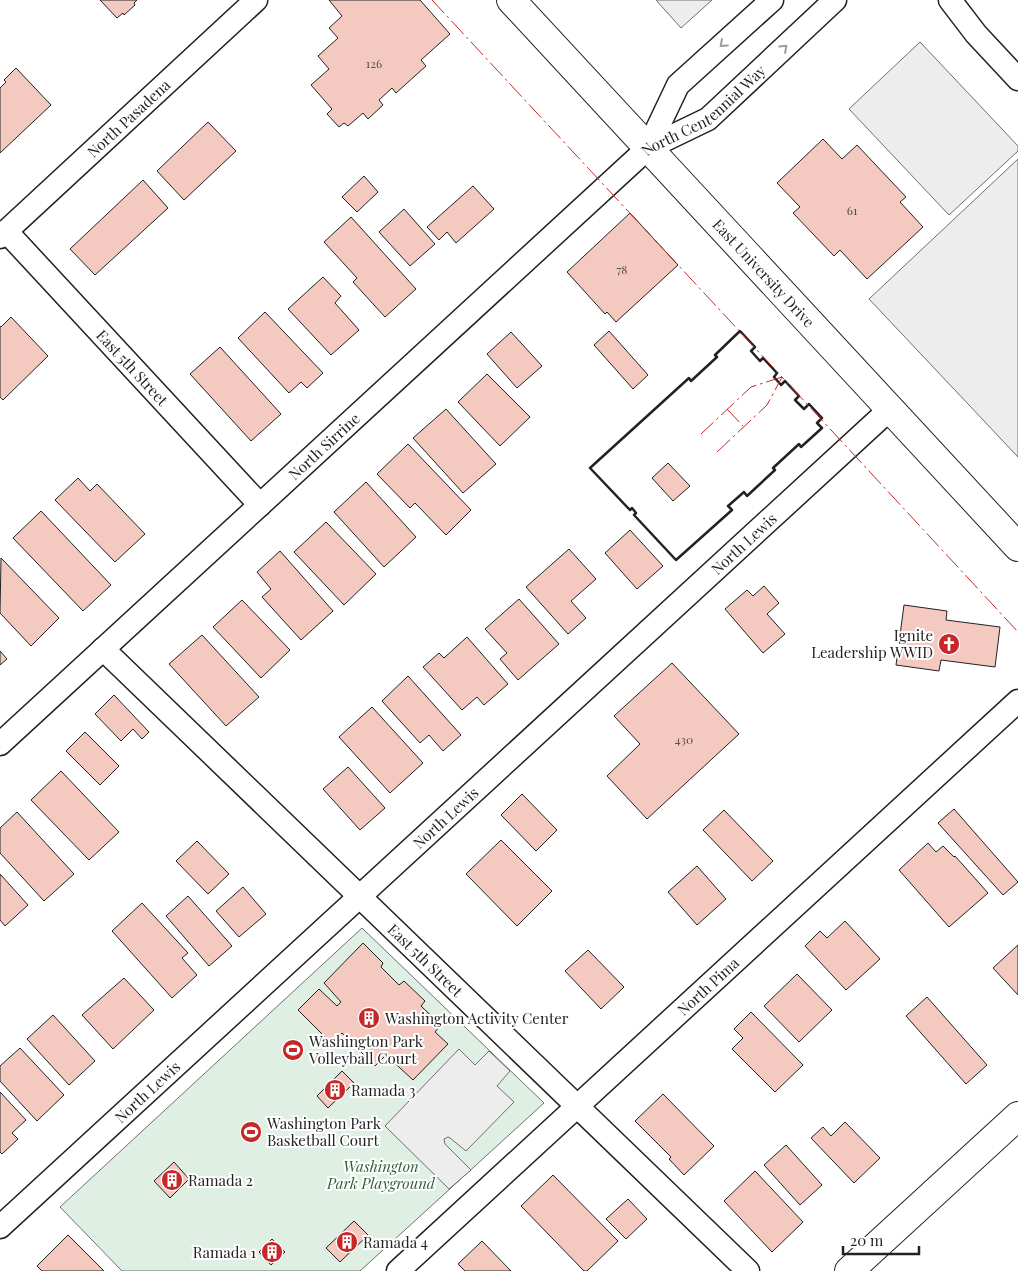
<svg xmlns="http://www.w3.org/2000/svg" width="1018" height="1271" font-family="'Playfair Display',serif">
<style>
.green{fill:#e0efe3;stroke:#6f6f6f}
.parking{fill:#ededed;stroke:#6f6f6f}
.building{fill:#f3c9c0;stroke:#222}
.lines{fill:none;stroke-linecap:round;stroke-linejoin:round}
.minor-casing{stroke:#222;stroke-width:25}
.tertiary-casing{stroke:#222;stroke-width:30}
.secondary-casing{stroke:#222;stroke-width:30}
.minor{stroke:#fff;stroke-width:22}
.tertiary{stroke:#fff;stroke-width:28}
.secondary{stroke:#fff;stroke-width:28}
.wall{stroke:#222;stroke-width:2.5}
.power{stroke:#c62828;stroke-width:1;stroke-dasharray:18 4 2.5 4;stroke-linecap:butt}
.oneway{stroke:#9c9c9c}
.labels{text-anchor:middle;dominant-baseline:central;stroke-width:4;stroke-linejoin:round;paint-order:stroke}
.number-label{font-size:12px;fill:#564c4a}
.street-label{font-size:15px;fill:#222;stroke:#fff}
.poi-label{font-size:15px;fill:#222;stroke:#fff;text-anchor:start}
.park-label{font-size:15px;font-style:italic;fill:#2f5e38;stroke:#fff}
</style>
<rect width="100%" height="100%" fill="#fff"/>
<path class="green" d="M362,928L544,1103L360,1271H122L60,1207Z"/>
<path class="parking" d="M656,0H712L681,28Z
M920,42L1018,146V151L949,215L849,109Z
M1018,159V457L869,299Z
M459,1049L475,1065L489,1051L510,1071L497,1086L514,1102L466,1151L450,1138L448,1137L444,1139L445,1144L471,1170L449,1189L385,1126Z"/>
<path class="building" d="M100,0H137L134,3L135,5L124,15L123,13L117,18Z
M329,0H420L450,34L421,60L426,66L396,93L392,88L379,100L383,105L368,119L363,113L348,126L344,123L339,127L327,114L332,109L311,85L329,69L318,56L338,38L329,28L342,16Z
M16,68L51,105L0,153V88L6,82L4,80Z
M208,122L236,151L184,200L157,171Z
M823,139L842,159L857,145L906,197L900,202L923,227L867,279L840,250L834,256L793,213L800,207L777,183Z
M364,176L378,192L357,212L342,197Z
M143,180L168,208L95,275L70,249Z
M473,186L494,209L456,243L447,232L439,240L427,227Z
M404,209L435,244L410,266L379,232Z
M630,213L678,265L616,322L607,312L605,314L567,272Z
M351,217L416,289L385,317L353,282L357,278L324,242Z
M323,277L341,296L335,303L359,330L331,355L288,309Z
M265,312L323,373L307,388L301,382L289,393L238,338Z
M11,317L48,356L3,400L0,397V326L1,327Z
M609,331L648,375L633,389L594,345Z
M511,332L542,366L517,388L487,354Z
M220,347L281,414L251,441L190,374Z
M487,374L530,417L500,446L458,402Z
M446,409L496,464L463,493L413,438Z
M408,444L471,510L446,535L415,503L410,508L377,474Z
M668,463L690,486L673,501L652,478Z
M78,478L90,491L97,484L145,534L115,562L55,500Z
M366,482L416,537L384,567L334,512Z
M41,511L111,585L83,611L13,538Z
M326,522L376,574L344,605L294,552Z
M630,530L663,566L637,589L605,553Z
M569,549L596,579L571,601L586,618L568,634L526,587Z
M280,551L333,611L301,640L262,597L271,589L257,572Z
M1,558L59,618L31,646L0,613Z
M764,586L779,603L767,614L785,634L763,653L725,609L747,590L753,596Z
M519,599L559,644L518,680L500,659L507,653L485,629Z
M242,600L290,650L261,678L213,627Z
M904,605L947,611L946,620L1000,627L995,667L941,660L939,671L896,665Z
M202,635L259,697L226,726L169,664Z
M467,637L508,684L484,705L477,697L462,710L423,667L439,653L444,658Z
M0,651L7,659L0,665Z
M672,663L739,734L647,819L607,776L640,744L614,716Z
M408,676L461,735L443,751L429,735L420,743L382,701Z
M114,695L149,732L142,739L133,729L121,741L95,714Z
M372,707L423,763L390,793L339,737Z
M85,732L119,766L100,785L66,751Z
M348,767L385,808L360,830L323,789Z
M61,771L119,832L89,860L31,800Z
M522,794L557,830L536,851L501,815Z
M954,809L1018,882L1003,895L938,823Z
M724,810L773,861L752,881L703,830Z
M17,812L74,874L44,901L0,853V828Z
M501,840L552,891L517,926L466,874Z
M197,841L229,874L208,894L176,861Z
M928,843L936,852L943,846L954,857L955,856L988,893L949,927L899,870Z
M697,866L726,899L697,925L668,892Z
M0,874L28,905L5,926L0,920Z
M243,887L266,914L239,937L216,911Z
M188,896L232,946L209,966L166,916Z
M142,903L188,953L182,958L197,975L172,998L112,931Z
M845,921L880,959L846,990L805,946L820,931L827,938Z
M363,943L383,963L381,967L399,985L404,981L425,1001L421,1006L441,1025L435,1032L448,1044L413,1080L386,1055L375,1066L342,1033L332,1044L298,1010L319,989L337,1006L341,1002L324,983Z
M1018,945V995L993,968Z
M588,950L624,987L601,1009L565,971Z
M797,974L832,1010L799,1042L764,1006Z
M124,978L154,1010L113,1049L82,1015Z
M927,997L987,1065L966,1084L906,1016Z
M751,1012L803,1065L775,1092L732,1049L743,1038L734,1029Z
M53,1015L95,1061L69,1085L27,1039Z
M20,1048L64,1095L37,1121L0,1081V1066Z
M342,1071L354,1083L328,1108L317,1096Z
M0,1092L26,1120L12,1133L18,1139L2,1154L0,1152Z
M663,1094L714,1146L684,1175L669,1159L671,1157L635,1121Z
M845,1122L880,1158L854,1183L811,1138L823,1127L831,1136Z
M786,1145L822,1185L800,1205L764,1165Z
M174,1162L189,1179L170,1198L154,1181Z
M755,1171L803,1222L772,1252L724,1201Z
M553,1175L618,1241L587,1271H584L521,1206Z
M628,1199L647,1219L626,1239L606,1219Z
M354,1221L368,1235L340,1262L326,1248Z
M68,1235L104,1271H42L37,1266Z
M272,1239L285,1252L271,1265L259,1252Z
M482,1241L511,1271H465L458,1264Z"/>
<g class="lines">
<g class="minor-casing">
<g id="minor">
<path d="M950,0L976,34L1018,79"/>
<path d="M648,148L678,85L772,0"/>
<path id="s1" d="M6,231L260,505"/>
<path id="s2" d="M0,237L256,0"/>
<path id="s3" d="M103,649L748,1271"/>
<path id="s4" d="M0,744L648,148L708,119L835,0"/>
<path id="s5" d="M0,1227L890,409"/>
<path id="s6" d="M398,1271L1018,701"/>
</g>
</g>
<g class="tertiary-casing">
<path id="tertiary" d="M849,1271L1018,1116"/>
</g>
<g class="secondary-casing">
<g id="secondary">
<path id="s7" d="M511,0L1018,547"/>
</g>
</g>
<use href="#minor" class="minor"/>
<use href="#tertiary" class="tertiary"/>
<use href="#secondary" class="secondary"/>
<path class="wall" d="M740,331L755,347L751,351L760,361L763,358L777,373L774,377L781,385L785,381L799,396L795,400L804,409L809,404L822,418L817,423L822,428L801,447L799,444L773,468L775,470L747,496L744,492L728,506L732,510L676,560L634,515L636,513L632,508L630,510L590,468L689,378L691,381L717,357L715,355Z"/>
<path class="power" d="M432,0L782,377L751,387L701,434
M727,409L743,426
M717,452L767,405L782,377L1018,632"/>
</g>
<defs><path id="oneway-chevron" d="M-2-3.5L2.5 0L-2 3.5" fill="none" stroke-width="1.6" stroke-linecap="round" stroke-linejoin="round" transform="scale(1.25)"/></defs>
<g class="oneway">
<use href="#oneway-chevron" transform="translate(723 44) rotate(138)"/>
<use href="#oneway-chevron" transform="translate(784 48) rotate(-43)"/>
</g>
<defs>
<g id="church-disc" transform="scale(1.125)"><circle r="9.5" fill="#c62828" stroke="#fff"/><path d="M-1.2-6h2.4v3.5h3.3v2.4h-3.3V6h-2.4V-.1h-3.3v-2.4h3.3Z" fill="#fff"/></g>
<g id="building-disc" transform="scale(1.125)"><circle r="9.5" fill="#c62828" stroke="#fff"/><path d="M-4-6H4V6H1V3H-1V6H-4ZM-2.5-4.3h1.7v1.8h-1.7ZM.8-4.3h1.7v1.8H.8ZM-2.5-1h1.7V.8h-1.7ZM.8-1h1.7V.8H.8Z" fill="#fff"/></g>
<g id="stadium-disc" transform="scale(1.125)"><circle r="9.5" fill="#c62828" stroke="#fff"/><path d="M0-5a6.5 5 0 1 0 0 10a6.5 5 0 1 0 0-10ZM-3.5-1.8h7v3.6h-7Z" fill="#fff"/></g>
</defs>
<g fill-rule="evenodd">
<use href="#church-disc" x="949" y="644"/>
<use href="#building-disc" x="369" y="1018"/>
<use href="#stadium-disc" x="293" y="1050"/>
<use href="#building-disc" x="335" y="1090"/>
<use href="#stadium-disc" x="251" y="1132"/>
<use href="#building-disc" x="172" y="1180"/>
<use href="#building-disc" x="347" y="1242"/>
<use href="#building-disc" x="272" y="1252"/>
</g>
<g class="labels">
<g class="number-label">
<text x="374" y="63">126</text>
<text x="852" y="210">61</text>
<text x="622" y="269">78</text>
<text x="684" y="739">430</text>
</g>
<g class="street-label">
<text stroke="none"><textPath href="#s4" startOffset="948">North Centennial Way</textPath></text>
<text stroke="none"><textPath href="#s2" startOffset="175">North Pasadena</textPath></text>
<text stroke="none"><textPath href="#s7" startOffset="372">East University Drive</textPath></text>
<text stroke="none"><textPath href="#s1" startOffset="186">East 5th Street</textPath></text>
<text stroke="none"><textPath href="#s4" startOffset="440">North Sirrine</textPath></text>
<text stroke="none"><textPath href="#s5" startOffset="1010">North Lewis</textPath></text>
<text stroke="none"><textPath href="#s5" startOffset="605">North Lewis</textPath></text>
<text stroke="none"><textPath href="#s3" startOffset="448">East 5th Street</textPath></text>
<text stroke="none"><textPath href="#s6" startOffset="421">North Pima</textPath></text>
<text stroke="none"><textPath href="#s5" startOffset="200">North Lewis</textPath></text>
</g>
<g class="poi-label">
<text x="933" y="635" text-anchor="end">Ignite<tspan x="933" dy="17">Leadership WWID</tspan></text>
<text x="385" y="1018">Washington Activity Center</text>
<text x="309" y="1041">Washington Park<tspan x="309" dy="17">Volleyball Court</tspan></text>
<text x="351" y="1090">Ramada 3</text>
<text x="267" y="1123">Washington Park<tspan x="267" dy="17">Basketball Court</tspan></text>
<text x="188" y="1180">Ramada 2</text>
<text x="363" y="1242">Ramada 4</text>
<text x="256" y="1252" text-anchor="end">Ramada 1</text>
</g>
<g class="park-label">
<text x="381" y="1166">Washington<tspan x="381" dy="17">Park Playground</tspan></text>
</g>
</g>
<path d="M843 1246v8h76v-8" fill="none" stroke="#222222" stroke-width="2.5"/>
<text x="850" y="1246" font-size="15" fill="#222222" stroke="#ffffff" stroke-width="4" paint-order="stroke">20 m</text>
</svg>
